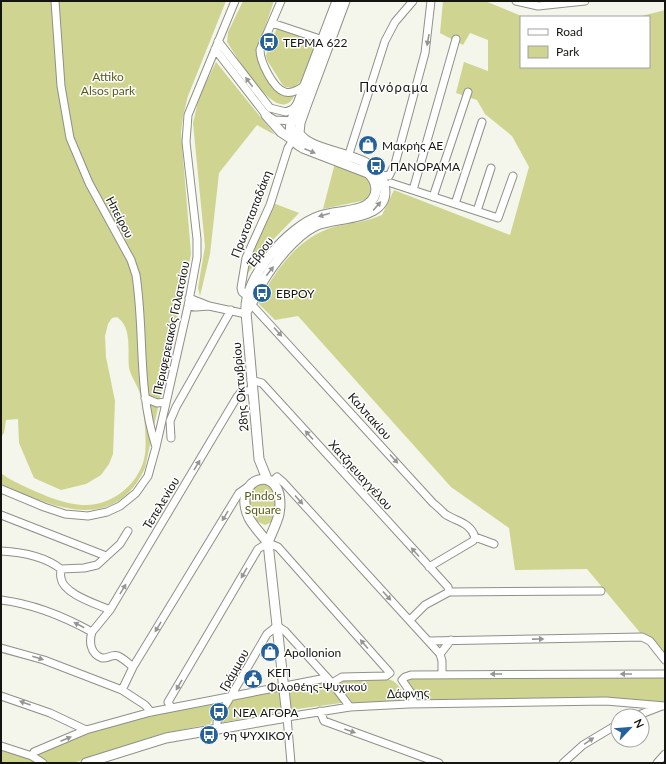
<svg xmlns="http://www.w3.org/2000/svg" width="666" height="764" font-family="Lato,sans-serif">
<style>
.green{fill:#cfd490}
.lines{fill:none;stroke-linecap:round;stroke-linejoin:round}
.minor-casing{stroke:#8f9087;stroke-width:9}
.major-casing{stroke:#8f9087;stroke-width:11}
.minor{stroke:#fff;stroke-width:7}
.major{stroke:#fff;stroke-width:9}
.oneway{fill:#959594}
.labels{text-anchor:middle;dominant-baseline:central;stroke-width:3;stroke-linejoin:round;paint-order:stroke}
.poi-label{font-size:12px;fill:#141411;stroke:#fff;text-anchor:start}
.park-label{font-size:12px;fill:#585b14;stroke:#fff}
.street-label{font-size:12px;fill:#141411;stroke:#fff}
.neighbourhood-label{font-size:13px;letter-spacing:1px;fill:#141411;stroke:#fff}
</style>
<rect width="100%" height="100%" fill="#f4f5eb"/>
<path class="green" d="M1,1H226L188,96L183,116L181,132L183,157L191,254L145,468C114,535 52,507 1,484V473C9,480 20,484 30,489C46,496 64,504 82,505C112,507 141,483 145,454C147,440 144,403 139,391C136,383 131,376 129,368C127,352 133,328 117,317L112,318L108,324L105,336L106,357L115,401L113,454L109,464L101,475L86,484L61,490L34,478L19,443L18,419L6,420L4,433L1,437Z
M243,1H274L256,53L263,69L276,89L295,94C280,132 236,55 227,42L228,32Z
M443,1H485L524,17H521V67H649V17H638L665,10V657L642,635L587,569L515,570L509,528L451,487L298,316L275,320L258,303C275,271 298,237 334,227C350,223 366,222 382,215L394,190L510,235L529,167L512,136L485,114L477,100L456,93L464,62L488,71V40L470,33L463,45L440,33Z
M279,28L319,44L302,80L294,88L285,87L282,84L267,60L266,55L276,30Z
M216,62L275,135L257,125L219,173L210,254L200,296L198,288L205,246L193,123L199,97Z
M335,163L367,177L373,188L370,196L366,200L323,209Z
M273,203L299,213L269,244L246,276L248,263Z
M262,481L274,487C275,501 282,520 265,525L254,520L248,503L250,491Z
M665,676V702L609,698L422,701L408,684V680L412,678Z
M385,678C396,681 399,685 404,695L399,701L353,703L338,683L348,679Z
M326,681L342,698L341,703L290,710L287,688Z
M282,689L284,711L220,723L233,699Z
M224,701L210,724L161,734L73,763H1V751L24,757L89,732L129,720L185,707Z"/>
<g class="lines">
<g class="minor-casing">
<path id="minor" d="M55,1L61,86L70,138L89,183L131,260L136,275C145,334 137,388 156,447
M281,1L260,50C260,61 273,89 285,92C292,94 300,89 305,85
M516,1L538,6L585,1
M272,23L326,41
M218,41L270,108L286,112L293,109L297,104
M215,49L266,115L275,120L295,121
M348,157L385,41L395,22L413,1
M381,175L389,176L395,164L425,53L431,1
M391,183L498,218L513,176
M413,190L456,39
M433,197L468,92
M455,204L482,122
M477,211L491,168
M247,296L242,292L241,288L246,258L270,205L288,148L293,140
M189,298L209,306L246,314
M251,304L433,503C437,506 441,510 445,514C457,522 470,522 475,537
M188,306L196,307L209,306
M251,380L262,383L448,587L449,592
M145,398L157,403L166,402
M171,438L170,421L176,407L231,310
M272,482L277,477L284,483L440,654L442,661V675
M1,489L44,507L65,514L88,516L107,512L120,506L136,493L148,476L156,447L188,306L197,257V239L186,142L188,115L235,1
M1,515L106,556
M475,537L494,544
M1,551C22,552 44,556 61,569C61,572 60,575 61,578C63,594 97,604 110,610
M429,567L473,541L475,537
M61,569L84,568L97,565L120,544L128,531
M449,592L601,591
M1,600C34,604 63,616 92,632C89,641 90,654 102,658C107,659 112,654 118,656C123,658 128,663 133,667
M410,620L425,605L449,592
M92,632L110,610L237,397L241,392L252,390
M429,641L642,637L650,641L665,660
M1,648L44,660L122,690L145,705L151,712
M440,654L451,640
M122,690L133,667L239,493L249,486
M1,696L50,713L86,730
M414,704L411,693L402,680L405,677L411,675L665,674
M171,707L168,702L258,549L268,543L278,547L390,673L386,676L342,677L332,683
M320,711L324,721L439,763
M636,716L662,706
M217,729V722L221,713L267,634L277,626L285,631L332,683L350,707
M1,746L32,756L43,763
M32,756L34,752L86,730L151,712L326,678
M291,763L287,717L350,707L409,704L606,701L665,706
M563,763L583,745L618,724
M657,763L665,754"/>
</g>
<g class="major-casing">
<path id="major" d="M266,115L281,132L293,140
M246,312C253,303 256,293 262,283C273,264 295,236 315,226C336,216 393,222 384,184C377,150 312,156 299,133L300,123L306,106L345,1
M267,479L259,459L246,312C243,278 289,226 320,216C333,211 358,212 368,204C379,196 378,182 368,173L303,148C292,142 289,135 291,122L337,1
M86,763L166,738L287,717L268,543C271,534 277,523 279,514C288,460 229,475 249,518C253,526 263,536 268,543"/>
</g>
<use href="#minor" class="minor"/>
<use href="#major" class="major"/>
</g>
<defs><path id="oneway-solid" d="M-6-.8H1V-3.2L6.5 0L1 3.2V.8H-6Z"/></defs>
<g class="oneway">
<use href="#oneway-solid" transform="translate(428 40) rotate(100)"/>
<use href="#oneway-solid" transform="translate(249 82) rotate(-127)"/>
<use href="#oneway-solid" transform="translate(310 151) rotate(22)"/>
<use href="#oneway-solid" transform="translate(377 206) rotate(-49)"/>
<use href="#oneway-solid" transform="translate(324 215) rotate(164)"/>
<use href="#oneway-solid" transform="translate(270 271) rotate(-52)"/>
<use href="#oneway-solid" transform="translate(278 332) rotate(48)"/>
<use href="#oneway-solid" transform="translate(309 435) rotate(-132)"/>
<use href="#oneway-solid" transform="translate(394 459) rotate(48)"/>
<use href="#oneway-solid" transform="translate(197 465) rotate(-59)"/>
<use href="#oneway-solid" transform="translate(299 500) rotate(48)"/>
<use href="#oneway-solid" transform="translate(225 516) rotate(121)"/>
<use href="#oneway-solid" transform="translate(415 552) rotate(-132)"/>
<use href="#oneway-solid" transform="translate(244 573) rotate(120)"/>
<use href="#oneway-solid" transform="translate(123 589) rotate(-59)"/>
<use href="#oneway-solid" transform="translate(387 596) rotate(48)"/>
<use href="#oneway-solid" transform="translate(79 625) rotate(-153)"/>
<use href="#oneway-solid" transform="translate(158 627) rotate(121)"/>
<use href="#oneway-solid" transform="translate(538 639) rotate(-1)"/>
<use href="#oneway-solid" transform="translate(364 644) rotate(-131)"/>
<use href="#oneway-solid" transform="translate(38 658) rotate(18)"/>
<use href="#oneway-solid" transform="translate(496 674) rotate(180)"/>
<use href="#oneway-solid" transform="translate(626 674) rotate(180)"/>
<use href="#oneway-solid" transform="translate(179 685) rotate(120)"/>
<use href="#oneway-solid" transform="translate(25 703) rotate(-160)"/>
<use href="#oneway-solid" transform="translate(350 731) rotate(19)"/>
<use href="#oneway-solid" transform="translate(66 739) rotate(-23)"/>
<use href="#oneway-solid" transform="translate(589 741) rotate(-34)"/>
</g>
<defs>
<g id="bus-disc" transform="scale(1)"><circle r="9.5" fill="#266299" stroke="#fff"/><path d="M-5-6H5V4H4V6H2V4H-2V6H-4V4H-5ZM-3.5-4V0h7V-4ZM-3.5 1.2v1.5H-2V1.2ZM2 1.2v1.5H3.5V1.2Z" fill="#fff"/></g>
<g id="shop-disc" transform="scale(1)"><circle r="9.5" fill="#266299" stroke="#fff"/><path d="M-5-2.5h2.3a2.7 3.5 0 0 1 5.4 0H5L5.5 6h-11ZM-1.5-2.5h3a1.5 2.3 0 0 0-3 0Z" fill="#fff"/></g>
<g id="civic-disc" transform="scale(1)"><circle r="9.5" fill="#266299" stroke="#fff"/><path d="M-.6-6.5H3V-4.5H.6V-3L4-1V1h2V6H-6V1h2V-1L-.6-3ZM-1.2 2.5V6h2.4V2.5Z" fill="#fff"/></g>
</defs>
<g fill-rule="evenodd">
<use href="#bus-disc" x="269" y="42"/>
<use href="#shop-disc" x="368" y="145"/>
<use href="#bus-disc" x="376" y="166"/>
<use href="#bus-disc" x="262" y="293"/>
<use href="#shop-disc" x="270" y="652"/>
<use href="#civic-disc" x="253" y="679"/>
<use href="#bus-disc" x="219" y="712"/>
<use href="#bus-disc" x="209" y="735"/>
</g>
<g class="labels">
<g class="poi-label">
<text x="283" y="42">ΤΕΡΜΑ 622</text>
<text x="382" y="145">Μακρής ΑΕ</text>
<text x="390" y="166">ΠΑΝΟΡΑΜΑ</text>
<text x="276" y="293">ΕΒΡΟΥ</text>
<text x="284" y="652">Apollonion</text>
<text x="267" y="672">ΚΕΠ<tspan x="267" dy="14">Φιλοθέης-Ψυχικού</tspan></text>
<text x="233" y="712">ΝΕΑ ΑΓΟΡΑ</text>
<text x="223" y="735">9η ΨΥΧΙΚΟΥ</text>
</g>
<g class="park-label">
<text x="108" y="76">Attiko<tspan x="108" dy="14">Alsos park</tspan></text>
<text x="263" y="495">Pindo's<tspan x="263" dy="14">Square</tspan></text>
</g>
<g class="street-label">
<text transform="translate(251 214) rotate(-69)">Πρωτοπαπαδάκη</text>
<text transform="translate(120 217) rotate(62)">Ηπείρου</text>
<text transform="translate(260 252) rotate(-52)">Έβρου</text>
<text transform="translate(171 328) rotate(-78)">Περιφερειακός Γαλατσίου</text>
<text transform="translate(240 387) rotate(-95)">28ης Οκτωβρίου</text>
<text transform="translate(370 416) rotate(48)">Καλπακίου</text>
<text transform="translate(361 475) rotate(48)">Χατζηευαγγέλου</text>
<text transform="translate(161 503) rotate(-59)">Τεπελενίου</text>
<text transform="translate(234 670) rotate(-60)">Γράμμου</text>
<text transform="translate(408 693) rotate(-2)">Δάφνης</text>
</g>
<g class="neighbourhood-label">
<text x="394" y="87">Πανόραμα</text>
</g>
</g>
<rect width="666" height="764" fill="none" stroke="#141411" stroke-width="4"/>
<rect x="520" y="16" width="130" height="52" fill="#ffffff" stroke="#a1a1a0"/>
<rect x="528" y="29" width="20" height="6" fill="#ffffff" stroke="#a1a1a0"/>
<text x="556" y="36" font-size="12" fill="#141411">Road</text>
<rect x="528" y="46" width="20" height="12" fill="#cfd490" stroke="#a1a1a0"/>
<text x="556" y="56" font-size="12" fill="#141411">Park</text>
<g transform="translate(630 728) rotate(64)"><circle r="19" fill="#ffffff" stroke="#a1a1a0"/>
<path d="M0-3L7 15L0 10L-7 15Z" fill="#266299"/>
<text y="-6" font-size="11" font-weight="bold" text-anchor="middle" fill="#141411">N</text>
</g>
</svg>
